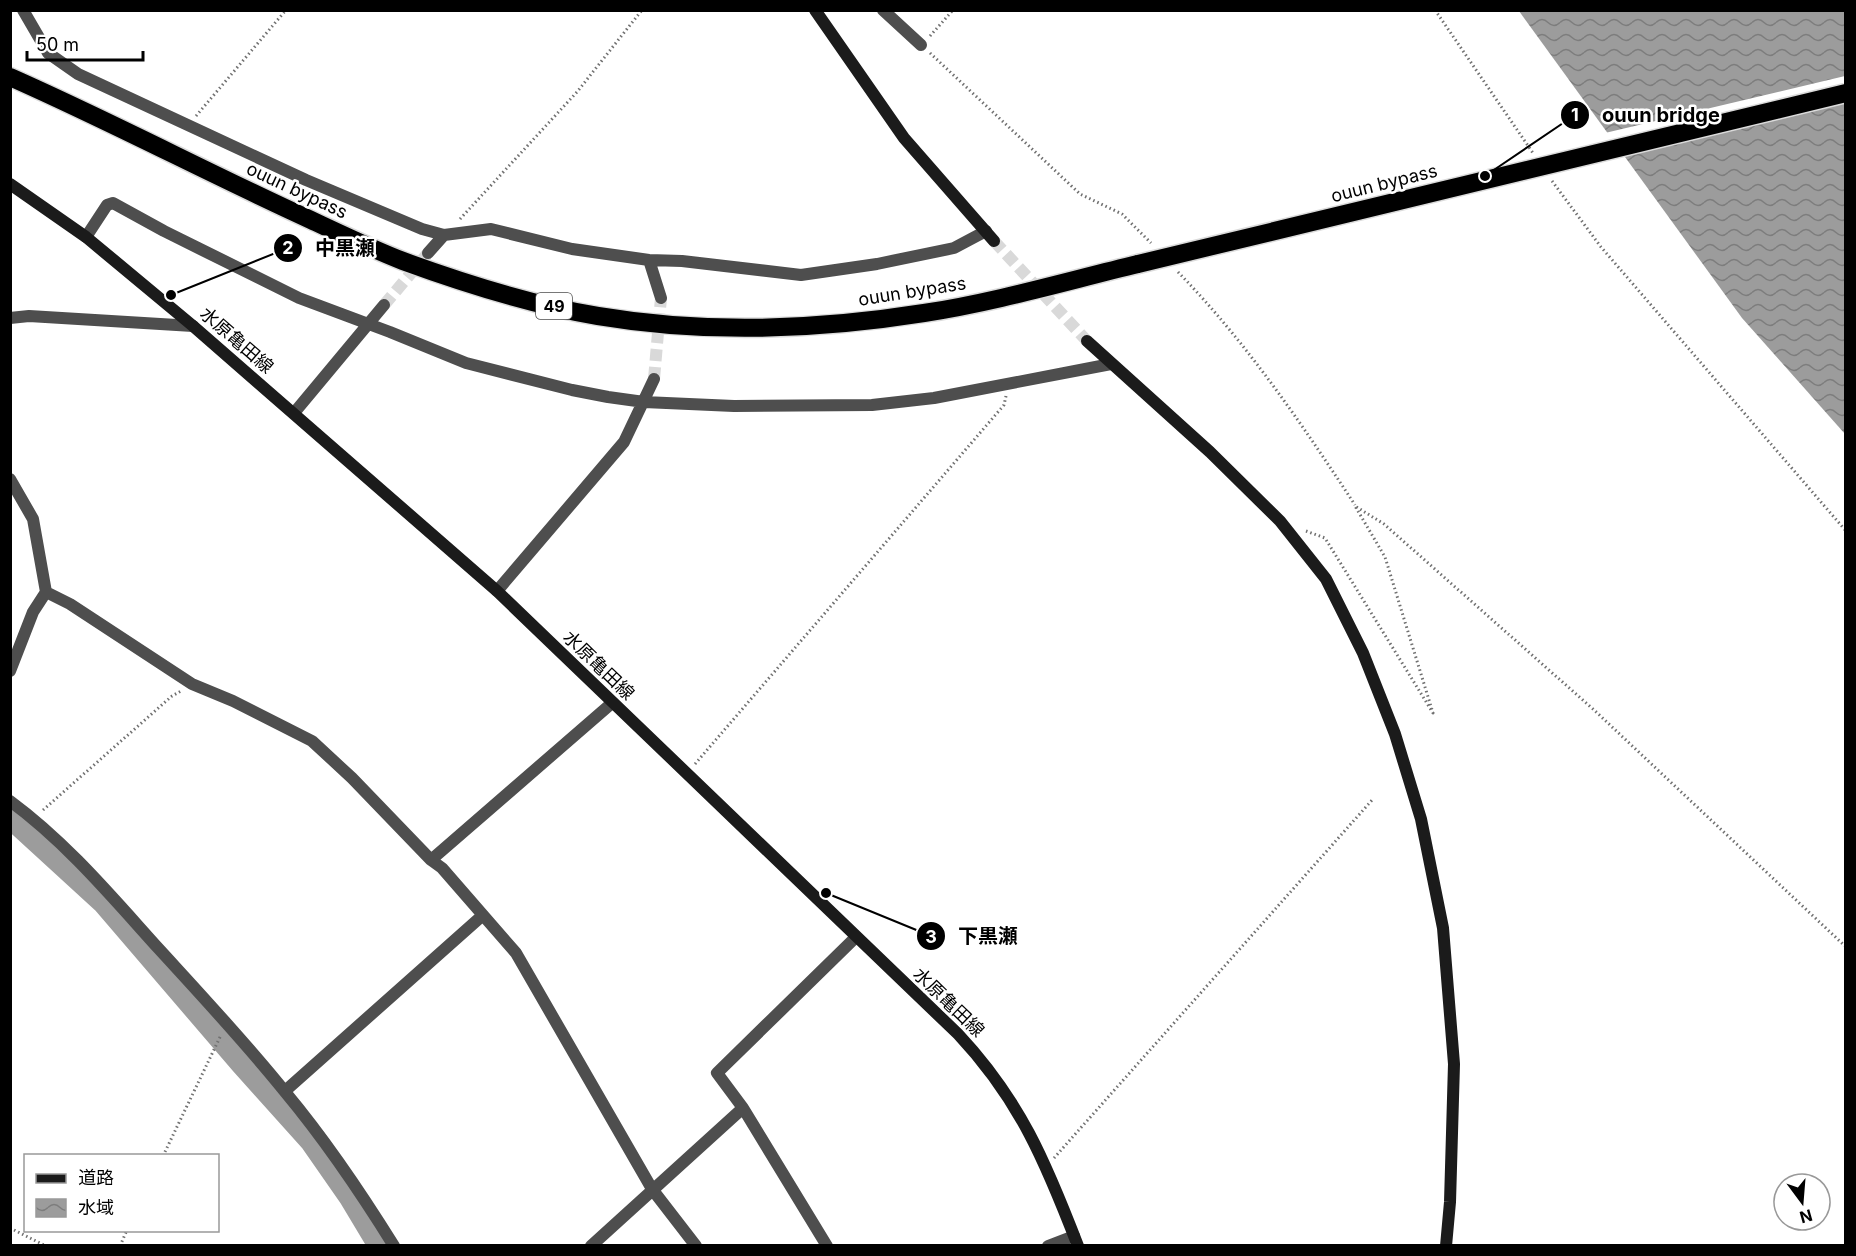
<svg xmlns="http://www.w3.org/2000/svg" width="1856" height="1256" font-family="Inter,'Noto Sans JP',sans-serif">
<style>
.water{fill:url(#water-waves)}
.pier{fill:#fff}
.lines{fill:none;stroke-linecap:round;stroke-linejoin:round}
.river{stroke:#9c9c9c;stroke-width:27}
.street-tunnel{stroke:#d9d9d9;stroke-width:12;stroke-dasharray:12 6;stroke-linecap:butt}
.secondary-tunnel{stroke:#d9d9d9;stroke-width:12;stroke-dasharray:12 6;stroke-linecap:butt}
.highway-casing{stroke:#dbdbdb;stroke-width:21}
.path{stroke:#707070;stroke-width:3;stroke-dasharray:1.5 3;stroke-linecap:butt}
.street{stroke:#4e4e4e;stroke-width:12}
.secondary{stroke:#1b1b1b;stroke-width:12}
.highway{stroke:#000;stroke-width:18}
.highway-bridge-casing{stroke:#dbdbdb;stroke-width:21;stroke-linecap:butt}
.highway-bridge{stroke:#000;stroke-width:18}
.labels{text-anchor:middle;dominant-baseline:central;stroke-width:5;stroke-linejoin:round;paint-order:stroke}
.shield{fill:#fff;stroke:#4c4c4c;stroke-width:1.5}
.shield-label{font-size:16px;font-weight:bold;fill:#000}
.street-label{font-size:18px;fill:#000;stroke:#fff}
.leader{fill:none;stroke:#000;stroke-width:2}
.callout-dot{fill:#000;stroke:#fff;stroke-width:2}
.mark-label{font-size:18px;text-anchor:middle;font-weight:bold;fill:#fff}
.callout-label{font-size:20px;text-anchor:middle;font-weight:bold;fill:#000;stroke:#fff;stroke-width:5;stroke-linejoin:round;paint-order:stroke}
</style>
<defs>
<pattern id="water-waves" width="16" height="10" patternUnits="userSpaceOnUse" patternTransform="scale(1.5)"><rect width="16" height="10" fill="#9c9c9c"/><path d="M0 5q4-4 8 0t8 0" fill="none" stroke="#7d7d7d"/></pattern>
</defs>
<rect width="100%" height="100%" fill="#fff"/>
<path class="water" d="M1519,11H1845V434L1742,318Z"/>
<path class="pier" d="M1845,76V103L1622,157L1605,133Z"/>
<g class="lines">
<path class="river" d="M10,814L105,901L243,1062L313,1140L352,1196L382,1246"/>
<path class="street-tunnel" d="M384,305L428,253
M654,379L661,298"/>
<path class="secondary-tunnel" d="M994,241L1087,341"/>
<g class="highway-casing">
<path id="highway" d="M10,77C112,122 210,174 311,220C341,234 372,249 403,261C466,284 532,305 598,316C705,334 817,330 924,313C996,302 1067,281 1138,264"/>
</g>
<path class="path" d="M1435,10L1533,153
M930,36L953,10
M930,53L1080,194L1122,214L1151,243
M196,116L286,10
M1552,181L1601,247L1846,531
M460,219L577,92L642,10
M1178,272C1246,342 1302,424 1355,505
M1306,531L1325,538L1433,713L1385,557L1355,506L1384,524L1593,709L1846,947
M695,764L1004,405L1006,396
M43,810L172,696L181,691
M163,1156L221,1035
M1054,1158L1373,799
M10,1228L46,1246
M120,1246L127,1230"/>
<path class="street" d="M23,10L48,53L78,74L306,180L422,229L444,235L491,229L572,249L649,260L682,261L801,275L877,264L954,248L986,231
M883,10L921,45
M86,237L107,205L113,203L164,231L299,298L390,332L466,363L572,390L608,397L644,402L734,406L872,405L934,398L1111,364
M428,253L444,235
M649,260L661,298
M10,318L29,316L193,326
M294,413L384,305
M10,479L33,519L46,592L33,612L10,671
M497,591L624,442L654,379
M46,592L70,604L192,684L233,701L312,741L352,778L431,860L442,868L516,953L652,1189L696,1246
M10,801C67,843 112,897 159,949C202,996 246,1043 286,1093C326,1141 361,1193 394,1246
M431,860L612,703
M285,1091L483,915
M591,1246L743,1108
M827,1246L743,1108L717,1073L856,937
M1048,1246L1074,1236"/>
<path class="secondary" d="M815,10L904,138L994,241
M10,184L86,237L193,326L497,591L958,1034C1020,1100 1046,1163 1078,1246
M1087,341L1210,452L1280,521L1326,579L1363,653L1395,734L1421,819L1443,928L1454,1064L1450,1202L1446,1246"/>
<use href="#highway" class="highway"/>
<g class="highway-bridge-casing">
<path id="highway-bridge" d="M1138,264L1846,93"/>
</g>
<use href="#highway-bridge" class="highway-bridge"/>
</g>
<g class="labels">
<rect class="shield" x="536" y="293" width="36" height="26" rx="4.5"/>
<g class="shield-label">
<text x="554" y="306">49</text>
</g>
<g class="street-label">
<text transform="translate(1384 183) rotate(-14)">ouun bypass</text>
<text transform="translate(297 190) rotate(25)">ouun bypass</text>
<text transform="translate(912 291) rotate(-9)">ouun bypass</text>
<text transform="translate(237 340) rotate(41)">水原亀田線</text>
<text transform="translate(599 665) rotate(44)">水原亀田線</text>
<text transform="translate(949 1002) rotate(44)">水原亀田線</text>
</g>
</g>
<path class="leader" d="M1485 176L1575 115M171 295L288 248M826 893L931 936"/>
<g class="callout-dot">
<circle cx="1485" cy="176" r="6"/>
<circle cx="171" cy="295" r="6"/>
<circle cx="826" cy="893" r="6"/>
<circle cx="1575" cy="115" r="15"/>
<circle cx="288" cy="248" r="15"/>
<circle cx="931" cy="936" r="15"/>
</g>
<g class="mark-label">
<text x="1575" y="121">1</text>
<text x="288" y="254">2</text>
<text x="931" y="943">3</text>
</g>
<g class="callout-label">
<text x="1661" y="122">ouun bridge</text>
<text x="345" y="255">中黒瀬</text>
<text x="988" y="943">下黒瀬</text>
</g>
<rect width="1856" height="1256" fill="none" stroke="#000000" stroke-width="24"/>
<rect x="24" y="1154" width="195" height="78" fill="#ffffff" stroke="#999999" stroke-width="1.5"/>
<rect x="36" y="1174" width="30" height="9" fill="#1b1b1b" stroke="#999999" stroke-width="1.5"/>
<text x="78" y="1184" font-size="18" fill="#000000">道路</text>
<rect x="36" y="1199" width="30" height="18" fill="url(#water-waves)" stroke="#999999" stroke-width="1.5"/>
<text x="78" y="1214" font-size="18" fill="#000000">水域</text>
<g transform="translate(1802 1202) rotate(164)"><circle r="28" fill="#ffffff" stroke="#999999" stroke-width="1.5"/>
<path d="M0-4.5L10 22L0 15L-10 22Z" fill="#000000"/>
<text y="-9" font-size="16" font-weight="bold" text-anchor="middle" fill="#000000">N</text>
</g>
<path d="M27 51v9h116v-9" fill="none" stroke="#000000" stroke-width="3"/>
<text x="36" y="51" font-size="18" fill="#000000" stroke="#ffffff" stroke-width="4.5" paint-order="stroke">50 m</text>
</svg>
